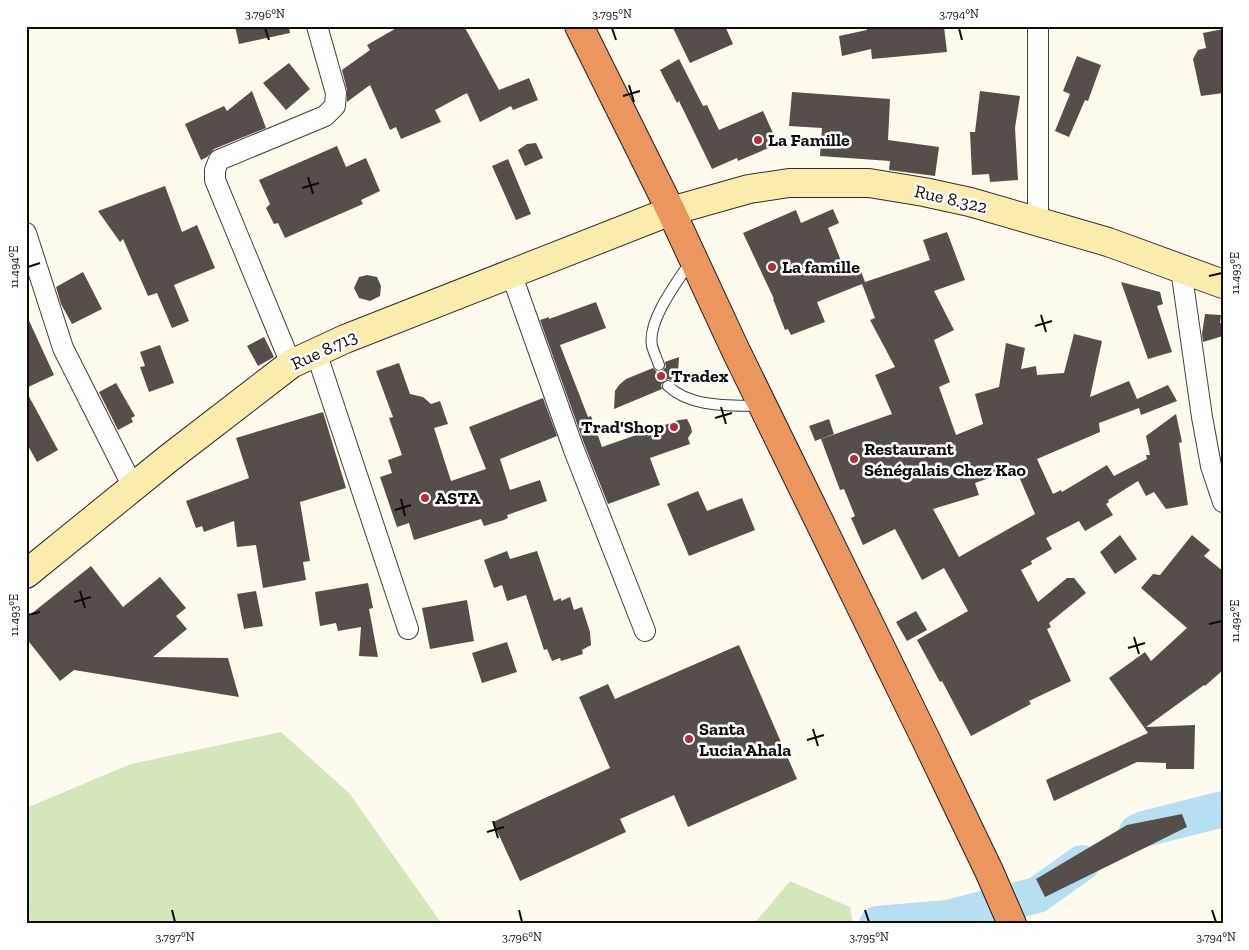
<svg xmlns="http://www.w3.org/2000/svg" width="1249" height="950" font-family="'Zilla Slab',serif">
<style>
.green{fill:#d4e6ba}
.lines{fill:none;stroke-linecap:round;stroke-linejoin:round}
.river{stroke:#b6dff2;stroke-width:36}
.building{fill:#554e4a;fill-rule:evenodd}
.lane-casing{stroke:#404040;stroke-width:12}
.street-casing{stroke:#404040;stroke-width:22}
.secondary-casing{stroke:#2f2f2f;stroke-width:30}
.highway-casing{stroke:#1e1e1e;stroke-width:30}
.lane{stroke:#fff;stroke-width:10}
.street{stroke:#fff;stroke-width:20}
.secondary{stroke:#faecad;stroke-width:28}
.highway{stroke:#eb965f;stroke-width:28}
.ticks{fill:none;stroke:#0d0d0d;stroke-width:2}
.poi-dot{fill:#b42e3d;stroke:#fff;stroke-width:2}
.labels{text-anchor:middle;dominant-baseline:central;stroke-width:5;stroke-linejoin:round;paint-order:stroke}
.poi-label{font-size:18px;font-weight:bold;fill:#0d0d0d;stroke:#fff;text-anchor:start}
.street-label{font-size:18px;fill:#0d0d0d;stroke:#fff}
.neatline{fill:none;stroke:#0d0d0d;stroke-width:2}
.ticks-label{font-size:12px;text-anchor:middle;fill:#0d0d0d}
</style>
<rect width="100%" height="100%" fill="#fefaee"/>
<path class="green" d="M281,732L349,793L442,924H26V808L131,764Z
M790,881L850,907L853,924H754Z"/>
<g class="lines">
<path class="river" d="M1137,832L1144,829L1223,809
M877,924L948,918L1037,895L1082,863"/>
</g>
<path class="building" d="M235,26H289L290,33L239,44Z
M400,26H464L499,90L529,78L538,100L513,110L511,106L480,122L467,93L435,110L441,122L401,139L396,127L390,130L370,85L347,102V90L342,70L370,50L367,45Z
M672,26H725L733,44L690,63Z
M866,26H929V28L944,27L947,52L872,59L871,49L842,56L839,36L867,30Z
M1223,29V93L1201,96L1193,59L1198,50L1206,48L1203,33Z
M1077,56L1101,65L1088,101L1085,100L1069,137L1055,131L1070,94L1063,91Z
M679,59L703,106L707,105L719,130L763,111L778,144L738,161L737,158L712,169L679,101L677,103L660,70Z
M289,63L310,89L286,110L263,83Z
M252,91L266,128L214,149L207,157L201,160L185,124L224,106L227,111Z
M980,91L1020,96L1015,128L1018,180L990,182L989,174L972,175L970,132H975Z
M792,92L890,99L888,140L939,147L935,176L889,170L890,161L820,156L822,128L789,126Z
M536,143L543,158L525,166L518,150L527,144Z
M337,146L346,167L366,158L380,191L361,200L363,204L285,238L278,223L274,224L266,208L270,204L259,180Z
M508,159L531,214L516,220L492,166Z
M165,186L182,232L197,225L215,268L174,285L189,321L172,328L157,293L148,296L123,239L120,242L98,211Z
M833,209L839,223L828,228L845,271L859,266L865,282L930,260L923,240L947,232L965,280L934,291L954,330L934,340L950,382L939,387L956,435L983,424L975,394L999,387L1006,343L1025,348L1021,369L1036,366L1037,375L1064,373L1074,334L1102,341L1090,397L1129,381L1137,399L1168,385L1177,401L1141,415L1139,408L1099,423L1100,432L1037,459L1053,494L1061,490L1062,492L1107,465L1114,476L1147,459L1146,455H1150L1146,436L1176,414L1182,442L1179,443L1188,505L1166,509L1154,492L1146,496L1138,481L1108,500L1109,502L1106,504L1113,515L1085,531L1079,521L1046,538L1052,549L1031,561L1032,564L1021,570L1038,602L1067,578H1074L1086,593L1049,623L1051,627L1047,629L1071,681L1029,701L1031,704L971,736L942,681L940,682L917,640L968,611L944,568L922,580L895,529L863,545L851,518L855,516L844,489L840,490L821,439L892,414L875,375L895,367L870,320L875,318L862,284L817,302L825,322L791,335L788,329L785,330L773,299H774L743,233L796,210L801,223ZM1012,470L1013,474L1017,472L1035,514L959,557L933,509L979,495L975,483Z
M83,272L102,309L72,324L61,304L56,287Z
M367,275L377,277L381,286L380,296L370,301L359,298L354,288L359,277Z
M1121,282L1160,292L1163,304L1157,306L1172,352L1148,359Z
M596,302L606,328L560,345L588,417L591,416L602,447L679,420L687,419L691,427L692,432L688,438L690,444L650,458L660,485L608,504L585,446L540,320L549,317V319Z
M26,314L54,375L26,388Z
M1205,314L1221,315L1220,323L1223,324V336L1203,342L1202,334Z
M264,337L274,357L258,366L247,346Z
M160,345L174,383L149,392L140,367L145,366L140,352Z
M679,357L678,372L674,382L669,379L665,380L661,385L662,389L614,409L615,391L619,385L626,379L653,368L657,372L662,371L666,367L665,362Z
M399,363L410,394L423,397L431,404L440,401L448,424L434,428L451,481L486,469L469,427L543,398L557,436L500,459L510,490L540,480L547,501L507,515L508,518L504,520L484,526L481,519L414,540L409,523L397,527L380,477L392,473L388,460L402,455L389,418L393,417L376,371Z
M116,383L135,416L131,418L133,422L118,430L99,392Z
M26,391L58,450L37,462L26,442Z
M323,412L346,488L300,502L310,561L303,562L306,580L263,588L256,545L237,547L234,521L204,532L202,526L196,528L186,501L249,478L236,438Z
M829,419L834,434L815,441L809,426Z
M698,491L707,511L742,498L755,530L689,556L667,504Z
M1120,535L1137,559L1115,574L1100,552Z
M1192,535L1210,550L1204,556L1223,571V670L1205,686L1204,685L1146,727L1195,725L1194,769H1166V763L1137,762L1054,801L1046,780L1148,733L1109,678L1145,652L1151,661L1187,628L1141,588L1153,574L1160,575Z
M507,551L510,559L537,551L554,601L561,598V601L570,597L574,610L582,607L590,632L591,645L582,650L583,654L561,661L560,658L552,661L547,649L544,650L526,595L507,601L502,585L494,588L484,560Z
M91,566L123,607L160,577L186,608L176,616L187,629L153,657L228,658L239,697L74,670L60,681L26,638V618Z
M368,583L373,608L369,609L378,657L359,656L361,627L338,631L336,623L320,626L315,592Z
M256,591L263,626L244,629L237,594Z
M467,600L474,641L430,649L422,608Z
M916,611L927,630L907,641L896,622Z
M507,642L517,672L482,683L472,653Z
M739,645L797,779L688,827L674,795L620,819L626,832L520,881L493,822L610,768L579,697L608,684L615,699Z
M1182,814L1187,827L1045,897L1036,879L1127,825Z"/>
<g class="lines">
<g class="lane-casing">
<path id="lane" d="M659,365C657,359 654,353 652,346C647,321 677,282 691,261
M668,386C691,408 730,405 760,406"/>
</g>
<g class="street-casing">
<path id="street" d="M1038,221V26
M26,233L63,348L133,487
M1181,269L1202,417L1211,466L1223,502
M511,273L574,450L645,631
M316,352L408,629
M291,364L215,180V170L219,160L325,116L335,106L336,93L317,26"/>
</g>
<g class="secondary-casing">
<path id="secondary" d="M26,574L169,458L291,364L345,339L671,211L749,189L789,183H869L924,192L970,202L1108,242L1223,284"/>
</g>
<g class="highway-casing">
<path id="highway" d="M579,26L671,211L735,349L927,742L989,871L1012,924"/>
</g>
<use href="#lane" class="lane"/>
<use href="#street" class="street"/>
<use href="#secondary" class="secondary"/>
<use href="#highway" class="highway"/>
</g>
<path class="ticks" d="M265,28L269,40M612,28L616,40M959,28L962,40M629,85L634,102M623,96L640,91M308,177L313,194M302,188L319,183M28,267L40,263M1209,276L1222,273M1041,315L1046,332M1035,326L1052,321M721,407L726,424M715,418L732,413M401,499L405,516M395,510L411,505M80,591L85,608M74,602L91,597M28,615L40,612M1209,624L1222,621M1134,637L1139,654M1128,648L1145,643M813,729L818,746M807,740L824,735M493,821L498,838M487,832L504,827M172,910L175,922M519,910L522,922M865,910L869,922M1212,910L1216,922"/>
<g class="poi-dot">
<circle cx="758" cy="140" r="5"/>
<circle cx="772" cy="267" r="5"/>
<circle cx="661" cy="376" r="5"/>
<circle cx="674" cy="427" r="5"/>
<circle cx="854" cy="459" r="5"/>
<circle cx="425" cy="498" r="5"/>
<circle cx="689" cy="739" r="5"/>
</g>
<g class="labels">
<g class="poi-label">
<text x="768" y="140">La Famille</text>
<text x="782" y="267">La famille</text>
<text x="671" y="376">Tradex</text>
<text x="664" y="427" text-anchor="end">Trad'Shop</text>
<text x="864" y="449">Restaurant<tspan x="864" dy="21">Sénégalais Chez Kao</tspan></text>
<text x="435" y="498">ASTA</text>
<text x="699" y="729">Santa<tspan x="699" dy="21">Lucia Ahala</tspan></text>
</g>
<g class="street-label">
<text transform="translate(951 199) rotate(13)">Rue 8.322</text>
<text transform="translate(324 350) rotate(-25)">Rue 8.713</text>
</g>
</g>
<rect width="1249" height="950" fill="none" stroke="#ffffff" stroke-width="55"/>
<rect x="28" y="28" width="1194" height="894" class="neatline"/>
<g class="ticks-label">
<text x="265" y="18">3.796°N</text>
<text x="612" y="18">3.795°N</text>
<text x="959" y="18">3.794°N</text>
<text transform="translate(14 267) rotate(-90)" y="4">11.494°E</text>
<text transform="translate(1235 273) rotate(-90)" y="4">11.493°E</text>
<text transform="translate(14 615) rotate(-90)" y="4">11.493°E</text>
<text transform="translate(1235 621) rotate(-90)" y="4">11.492°E</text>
<text x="175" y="941">3.797°N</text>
<text x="522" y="941">3.796°N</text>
<text x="869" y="941">3.795°N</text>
<text x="1216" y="941">3.794°N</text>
</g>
</svg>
